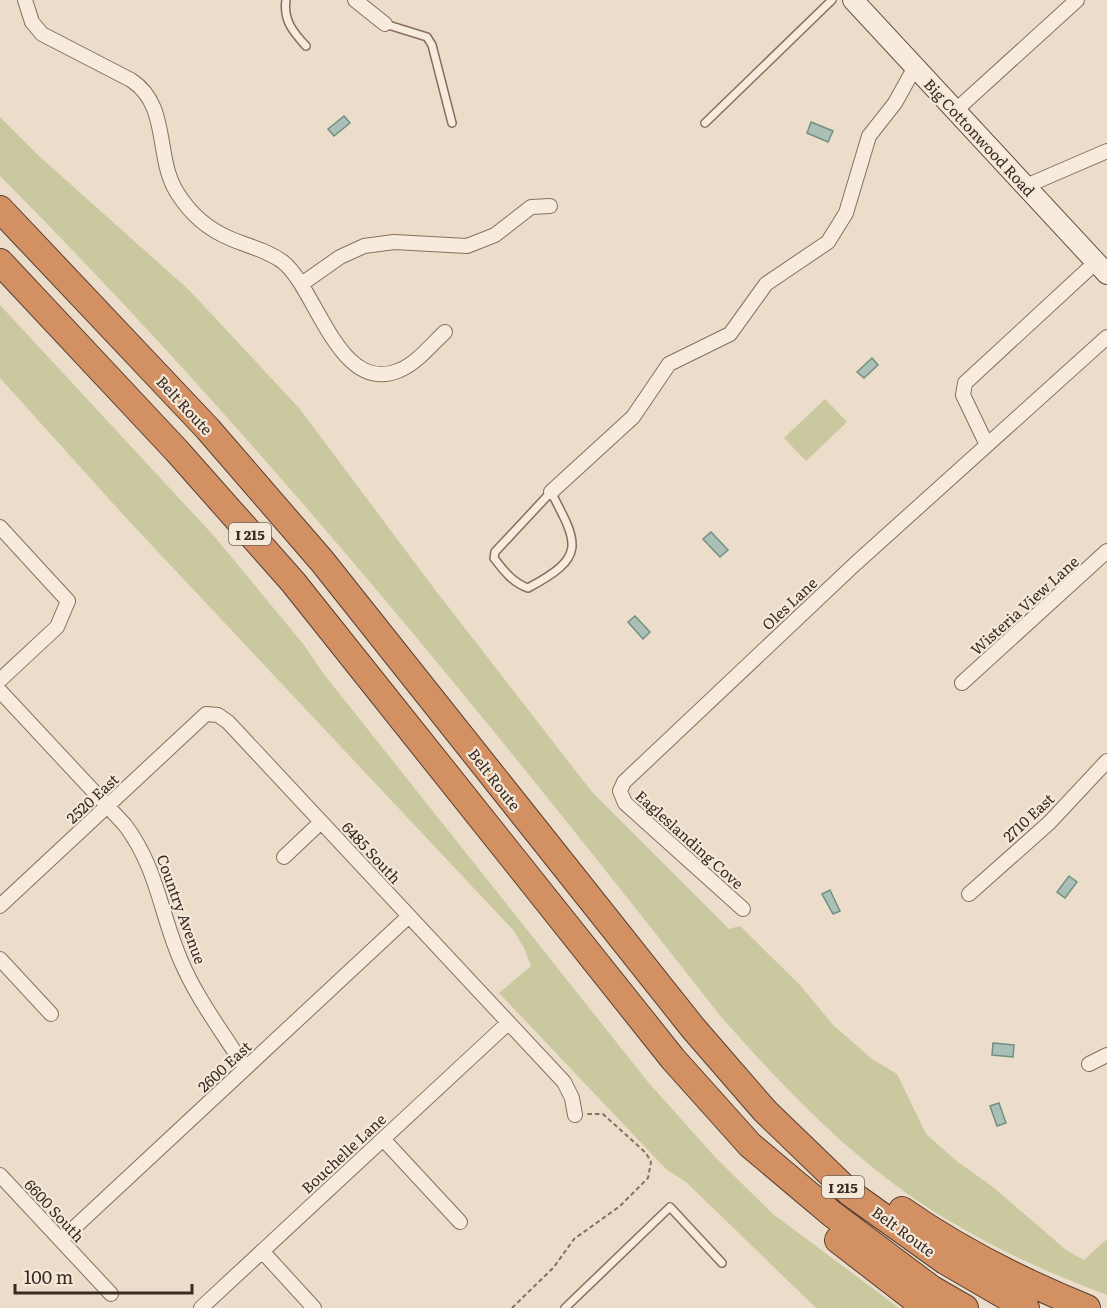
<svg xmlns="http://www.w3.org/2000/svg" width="1107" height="1308" font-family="Literata,serif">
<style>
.green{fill:#c9c89f}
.water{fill:#aac0b7;stroke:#718f83;stroke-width:1.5}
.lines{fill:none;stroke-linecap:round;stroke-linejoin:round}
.lane-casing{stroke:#876f60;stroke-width:10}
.street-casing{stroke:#876f60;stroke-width:16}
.secondary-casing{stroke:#695043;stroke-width:22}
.highway-casing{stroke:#563e33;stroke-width:28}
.path{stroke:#876f60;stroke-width:2;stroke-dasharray:4.5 3;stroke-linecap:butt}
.lane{stroke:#f7ebdd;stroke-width:7}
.street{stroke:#f7ebdd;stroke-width:14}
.secondary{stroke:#f7ebdd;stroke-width:20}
.highway{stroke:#d39163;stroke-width:26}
.labels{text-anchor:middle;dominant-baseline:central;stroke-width:4.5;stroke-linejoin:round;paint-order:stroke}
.shield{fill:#f4e8d9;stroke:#716359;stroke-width:1.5}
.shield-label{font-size:14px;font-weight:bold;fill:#392a22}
.street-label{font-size:15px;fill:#392a22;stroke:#f4e8d9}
</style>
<rect width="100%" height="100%" fill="#ecddca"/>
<path class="green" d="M0,117L40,157L189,290L299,408L436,591L592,792L729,929L740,926L800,985L833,1025L872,1059L897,1074L926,1134L958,1162L993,1187L1066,1250L1084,1260L1107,1239V1295C1057,1276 1008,1255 962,1228C868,1176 792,1097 722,1018C494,727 261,438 0,176Z
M0,305L214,536L304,645L323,673L648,1082L715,1157L773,1214L899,1308H816L686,1182L666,1169L499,993L531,966L524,948L514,931L128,520L0,378Z
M825,399L847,422L806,461L784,438Z"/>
<path class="water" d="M344,116L350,123L334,136L328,129Z
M811,122L833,131L828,142L807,133Z
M872,358L878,365L864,378L857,372Z
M711,532L728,550L720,557L703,539Z
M635,616L650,632L643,639L628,622Z
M1069,876L1077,882L1065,898L1057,892Z
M830,890L840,911L833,914L822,894Z
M993,1043L1014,1045L1013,1057L992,1055Z
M999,1103L1006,1123L997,1126L990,1106Z"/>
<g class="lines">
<g class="lane-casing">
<path id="lane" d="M286,0C283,20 293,32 306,46
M385,24L427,37L432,45L452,123
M705,123L832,0
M551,492C579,545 586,557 528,588C513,583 504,571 494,558L495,552Z
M565,1308L670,1207L722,1263"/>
</g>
<g class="street-casing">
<path id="street" d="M25,0L32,22L42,34L131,80C171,106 154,158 178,194C190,213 208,229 229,238C247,246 267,250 283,262C317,289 339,397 400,370C417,363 432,344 445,332
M355,0L385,24
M956,110L1077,0
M1026,186L1107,151
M303,283L340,257L364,246L394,242L467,246L495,235L531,207L550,206
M987,445L963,395L965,383L1096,262
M551,492L633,417L669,364L730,334L766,284L828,242L846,213L869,136L895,103L915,67
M0,527L68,601L57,627L0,680
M962,683L1107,551
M0,691L125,825C158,869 160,913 181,961C197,999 224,1034 245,1068
M284,857L321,822
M969,894L1049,823L1107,761
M0,906L206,714L218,715L228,722L564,1082L572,1098L575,1115
M743,909L625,803L620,791L624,782L855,564L1107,337
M0,959L51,1014
M1089,1064L1107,1055
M383,1139L460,1222
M0,1175L111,1294
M61,1240L409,916
M262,1251L314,1308
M201,1308L508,1023"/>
</g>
<g class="secondary-casing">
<path id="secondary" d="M853,0L1107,274"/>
</g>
<g class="highway-casing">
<path id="highway" d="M0,209L207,428L322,561L693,1028L765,1111L850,1193L945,1261L1026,1308
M0,262L177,451L293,582L673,1059L750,1145L832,1214L932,1289L965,1308
M902,1210C959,1250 1023,1282 1087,1308
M838,1240L926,1308"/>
</g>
<path class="path" d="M512,1308L554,1267L574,1239L620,1206L648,1178L651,1162L646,1153L603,1114H586"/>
<use href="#lane" class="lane"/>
<use href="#street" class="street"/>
<use href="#secondary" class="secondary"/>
<use href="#highway" class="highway"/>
</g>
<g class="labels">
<g class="shield">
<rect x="229" y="523" width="42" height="22" rx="4.5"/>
<rect x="822" y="1176" width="42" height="22" rx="4.5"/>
</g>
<g class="shield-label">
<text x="250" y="534">I 215</text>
<text x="843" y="1187">I 215</text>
</g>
<g class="street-label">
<text transform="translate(980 137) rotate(47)">Big Cottonwood Road</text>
<text transform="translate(185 405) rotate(47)">Belt Route</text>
<text transform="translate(789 603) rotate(-43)">Oles Lane</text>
<text transform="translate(1024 605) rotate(-42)">Wisteria View Lane</text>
<text transform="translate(495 779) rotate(52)">Belt Route</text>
<text transform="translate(92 798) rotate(-43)">2520 East</text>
<text transform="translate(1028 817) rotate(-43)">2710 East</text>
<text transform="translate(690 839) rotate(42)">Eagleslanding Cove</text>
<text transform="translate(372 852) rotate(47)">6485 South</text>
<text transform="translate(182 909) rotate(70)">Country Avenue</text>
<text transform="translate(224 1066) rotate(-43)">2600 East</text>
<text transform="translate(343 1153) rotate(-43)">Bouchelle Lane</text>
<text transform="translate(55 1210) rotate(47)">6600 South</text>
<text transform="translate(904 1231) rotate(36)">Belt Route</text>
</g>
</g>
<path d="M15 1284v9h177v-9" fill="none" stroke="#392a22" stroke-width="3"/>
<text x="24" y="1284" font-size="18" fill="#392a22" stroke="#f4e8d9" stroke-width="4.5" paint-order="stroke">100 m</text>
</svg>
